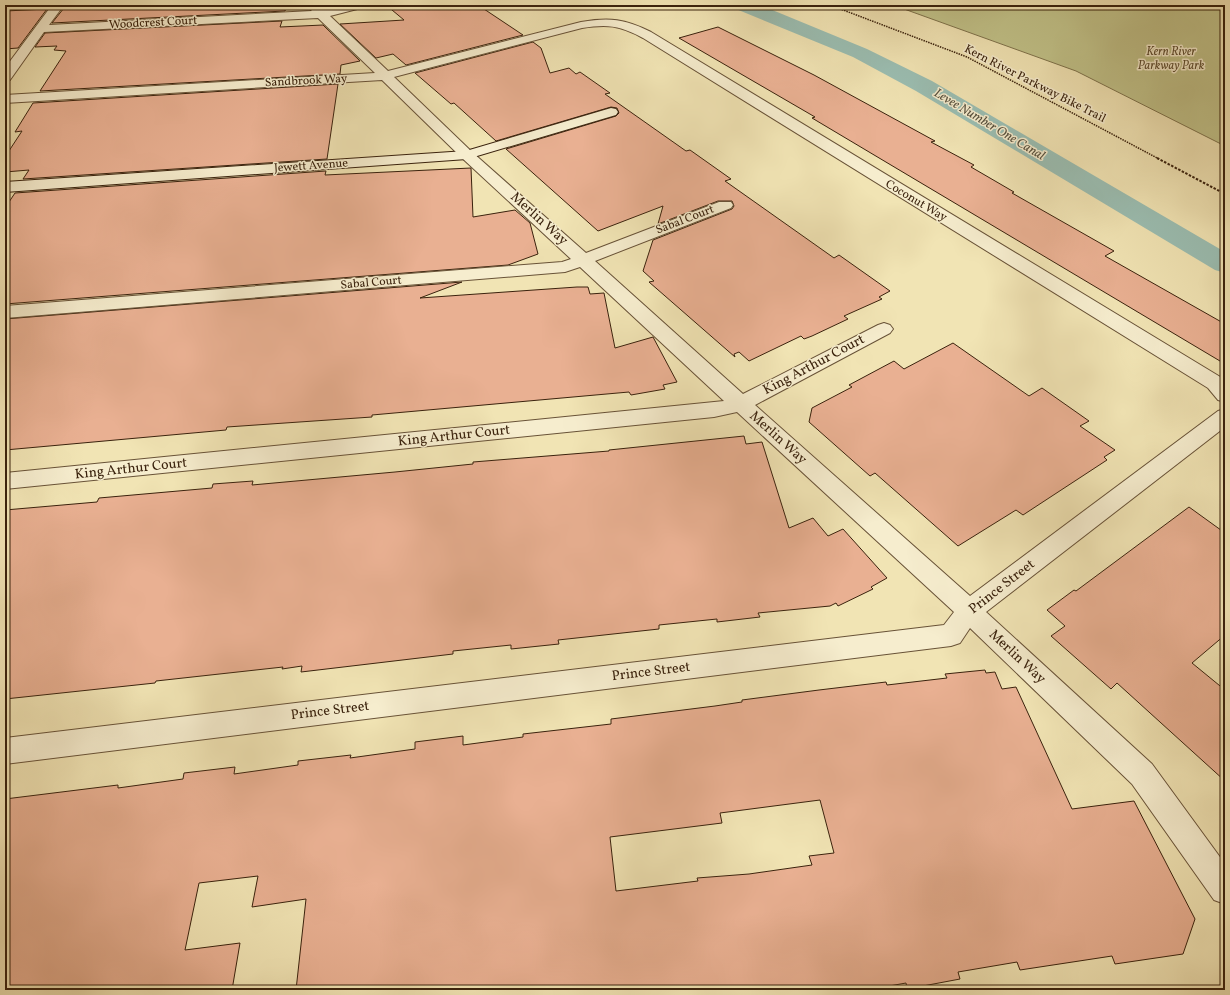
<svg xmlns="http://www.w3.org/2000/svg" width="1230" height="995" font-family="Vollkorn,serif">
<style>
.green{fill:#c1c289;stroke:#7e724b}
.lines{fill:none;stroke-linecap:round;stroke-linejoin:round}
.canal{fill:#9bbeb2;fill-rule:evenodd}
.building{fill:#e9b092;stroke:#3a220d;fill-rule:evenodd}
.street-casing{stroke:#685237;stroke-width:2}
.secondary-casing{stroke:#3a220d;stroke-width:2}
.path-far1{stroke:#3a220d;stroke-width:1.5;stroke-dasharray:1.5 1;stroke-linecap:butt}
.path{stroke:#3a220d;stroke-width:2;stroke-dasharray:2.5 1.5;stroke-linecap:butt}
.street{fill:#f6edce;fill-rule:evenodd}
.secondary{fill:#f6edce;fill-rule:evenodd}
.labels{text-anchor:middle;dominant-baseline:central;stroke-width:3;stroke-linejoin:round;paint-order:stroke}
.far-street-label{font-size:12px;fill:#3a220d;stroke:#f6edce}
.far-park-label{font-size:12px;font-style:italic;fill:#5c4a2c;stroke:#f6edce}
.far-water-label{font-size:13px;font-style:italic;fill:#57513f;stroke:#f6edce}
.street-label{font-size:14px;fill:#3a220d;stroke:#f6edce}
</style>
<rect width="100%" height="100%" fill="#f1e4b4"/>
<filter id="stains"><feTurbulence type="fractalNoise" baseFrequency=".005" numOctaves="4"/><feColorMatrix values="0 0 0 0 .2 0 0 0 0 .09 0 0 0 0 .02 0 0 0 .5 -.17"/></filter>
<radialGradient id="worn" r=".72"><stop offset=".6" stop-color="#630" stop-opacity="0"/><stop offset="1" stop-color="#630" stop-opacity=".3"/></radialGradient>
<path class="green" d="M893,5H1225V146L1076,71Z"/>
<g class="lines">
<path class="canal" d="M734,5H760L867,49L932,81L1225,252V273L1215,270L916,91L853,57L736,9Z"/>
</g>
<path class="building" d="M93,5H287L285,11L52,23L64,8Z
M386,5H478L523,35L406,65L393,54L376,58L340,24L404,20Z
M47,9L18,48L5,49V11Z
M282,21L280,27L323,25L360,61L341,65L340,74L40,91L66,51L54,50L57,46L35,47L45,33Z
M718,27L814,75L935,141L931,142L974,165L971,167L1014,192L1012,193L1114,251L1105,256L1225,324V364L812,118L815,117L679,38Z
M533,42L541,48L550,73L569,68L576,74L580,72L610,93L605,94L686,151L690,150L731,179L725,181L834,258L839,255L890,291L879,297L882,299L844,316L848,319L812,336L804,339L801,336L749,361L739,352L734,354L735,357L649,282L654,281L643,271L653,240L732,209L734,206L732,201H718L658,224L663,206L598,231L506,149L616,116L619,113L617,108L611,107L496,141L454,103L451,104L415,73Z
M338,84L327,159L23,179L29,170L5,172V157L22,131L15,132L33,103Z
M471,168L473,217L515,210L530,223L538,254L508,265L5,304V208L15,193L326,171L325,175Z
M462,282L420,298L577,287H588L590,294L604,293L615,348L653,337L677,382L663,385L665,389L631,395L629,392L372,415V417L227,427L226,430L5,450V319Z
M953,343L1029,396L1042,388L1089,421L1080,426L1115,450L1104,457L1107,460L1023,515L1016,510L958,546L875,473L870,476L809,422L812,408L852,387L849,385L894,361L904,369Z
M744,436L746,444L762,442L789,528L813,518L828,536L843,529L887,578L871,587L873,589L838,606L836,603L830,606L758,613L760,617L717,622V619L659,625V629L558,640L559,644L511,649V645L453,651V654L301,672L302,666L282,669L283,667L156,681L155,683L5,699V510L97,502L99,498L212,488L213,484L253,481L252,485L395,472L473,464V462L609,451V450Z
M1189,507L1225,533V635L1192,663L1225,690V781L1117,683L1111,689L1051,636L1065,626L1047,610L1074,590L1076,591Z
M985,670L986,673L995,672L1002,689L1016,687L1072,809L1134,801L1195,919L1183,954L1115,964L1112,956L1020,970L1017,962L958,972L960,979L907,989L906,983L867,990H296L306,899L252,907L258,876L199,883L185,950L240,943L232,990H5V799L118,785V788L183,779L184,773L235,767L234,774L298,765V761L351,755L350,758L415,749V742L463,736V745L523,737V734L611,724V719L715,706L742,702V700L819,690L886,682L887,685L947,678L945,674ZM820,800L834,853L809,856L812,865L749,874L697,878L698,881L616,891L610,837L722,823L720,813Z"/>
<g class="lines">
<g class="street-casing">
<path id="street" d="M52,5H64L49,25L312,11L306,5H318L324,10L346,5H367L365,7L330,16L388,71L581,22C610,17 625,19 651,32L1222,378L1225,382V402L1218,400L1208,388L643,38C619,25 607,24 582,28L394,77L472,152L586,253L719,202H731L733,205L731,208L595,261L743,394L878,325L884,323L890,325L893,329L890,333L755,405L970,596L1218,411L1225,409V427L986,612L1152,764L1225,864V904L1214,900L1132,784L970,628L960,643L951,646L5,764V738L944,625L954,612L737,412L714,417L5,489V473L724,401L580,267L565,272L5,318V306L562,262L571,259L462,158L382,80L5,103V95L375,73L318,18L44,32L10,80L5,81V68Z"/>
</g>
<g class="secondary-casing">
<path id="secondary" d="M611,108L616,109L618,112L616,115L467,159L5,192V182L466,151Z"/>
</g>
<path class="path-far1" d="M830,5L967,57L1159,159"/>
<path class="path" d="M1157,158L1225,194"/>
<use href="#street" class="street"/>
<use href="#secondary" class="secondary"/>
</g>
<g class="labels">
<g class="far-street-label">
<text transform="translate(153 23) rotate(-3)">Woodcrest Court</text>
<text transform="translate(306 81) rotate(-3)">Sandbrook Way</text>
<text transform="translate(1035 84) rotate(27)">Kern River Parkway Bike Trail</text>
<text transform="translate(311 166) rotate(-4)">Jewett Avenue</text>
<text transform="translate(916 201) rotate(31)">Coconut Way</text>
<text transform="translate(685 220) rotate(-21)">Sabal Court</text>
<text transform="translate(371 283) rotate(-5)">Sabal Court</text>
</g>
<g class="far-park-label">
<text x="1171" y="52">Kern River<tspan x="1171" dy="14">Parkway Park</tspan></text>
</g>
<g class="far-water-label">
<text transform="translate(989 125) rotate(31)">Levee Number One Canal</text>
</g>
<g class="street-label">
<text transform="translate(539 219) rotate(42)">Merlin Way</text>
<text transform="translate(814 365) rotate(-28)">King Arthur Court</text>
<text transform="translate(454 436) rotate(-6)">King Arthur Court</text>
<text transform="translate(778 438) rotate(42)">Merlin Way</text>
<text transform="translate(131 469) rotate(-6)">King Arthur Court</text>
<text transform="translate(1002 587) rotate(-38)">Prince Street</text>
<text transform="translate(1017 657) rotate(43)">Merlin Way</text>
<text transform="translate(651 672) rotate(-7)">Prince Street</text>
<text transform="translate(330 711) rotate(-7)">Prince Street</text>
</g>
</g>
<rect width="1230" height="995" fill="none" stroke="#f1e4b4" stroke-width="20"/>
<rect x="6" y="6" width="1218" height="983" fill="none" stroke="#3a220d" stroke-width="2"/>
<rect x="10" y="10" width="1210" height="975" fill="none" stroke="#3a220d"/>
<rect width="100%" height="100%" filter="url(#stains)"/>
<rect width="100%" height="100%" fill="url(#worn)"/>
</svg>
